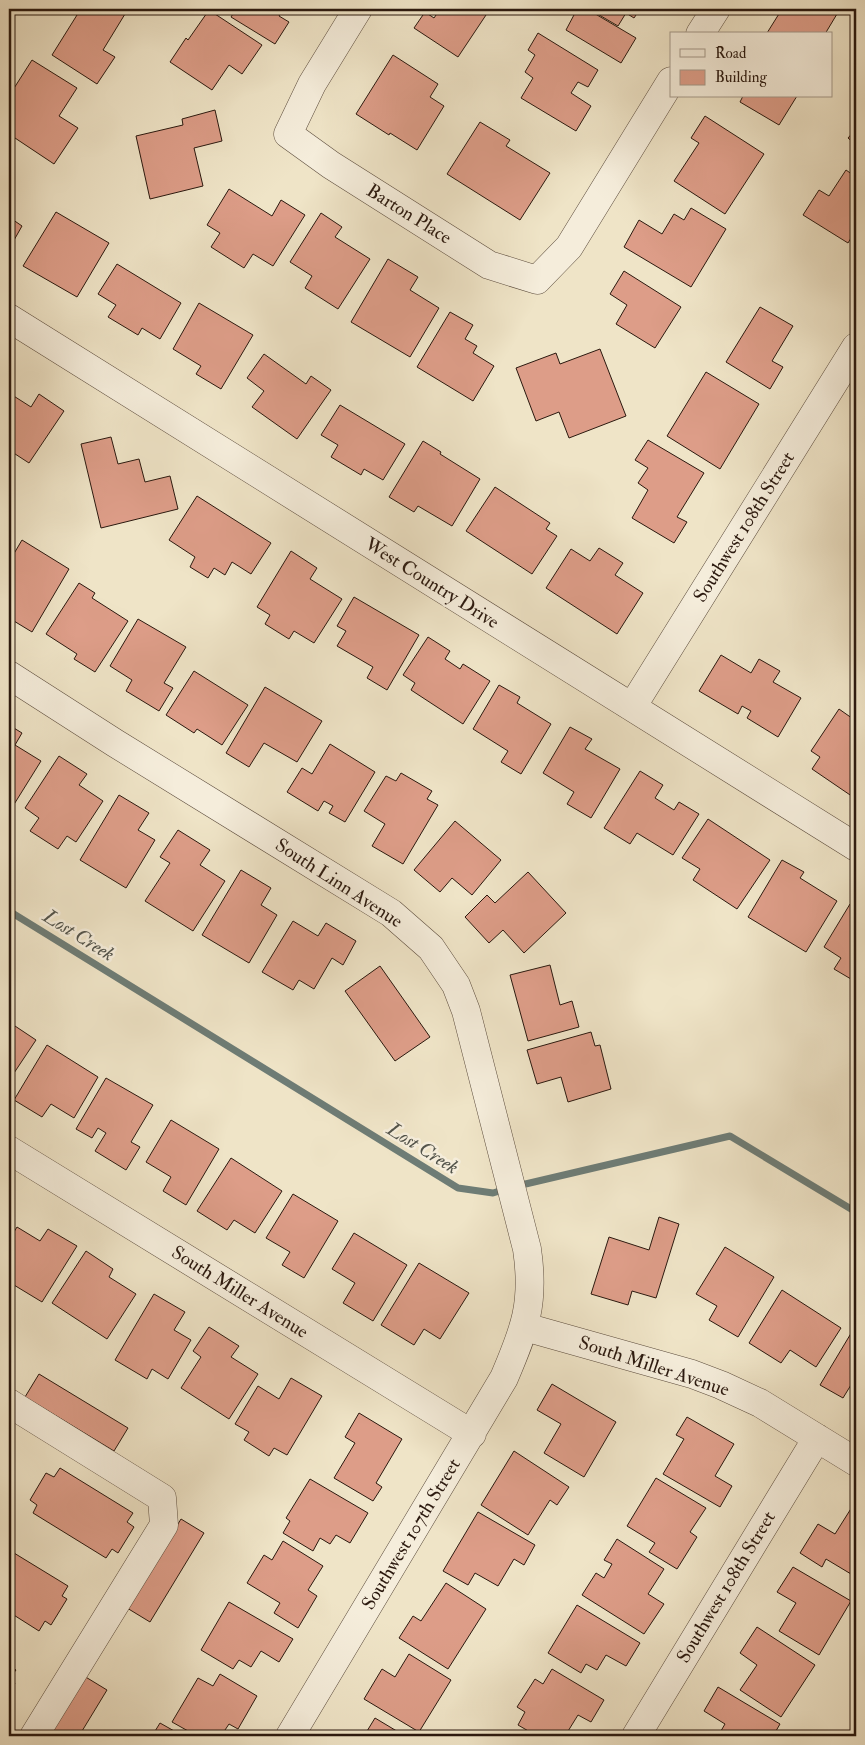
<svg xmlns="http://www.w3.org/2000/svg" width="865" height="1745" font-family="'IM FELL Double Pica',serif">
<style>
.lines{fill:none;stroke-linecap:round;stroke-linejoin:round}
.stream{stroke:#6e7c75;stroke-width:7}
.building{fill:#dd9d88;stroke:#2b190f}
.minor-casing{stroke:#5c4c3d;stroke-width:29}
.minor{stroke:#f5eddb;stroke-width:28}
.labels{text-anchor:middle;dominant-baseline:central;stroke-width:5;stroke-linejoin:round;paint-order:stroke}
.street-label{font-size:19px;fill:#2b190f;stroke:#f5eddb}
.water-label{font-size:20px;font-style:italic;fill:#52534a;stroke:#f5eddb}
</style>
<rect width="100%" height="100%" fill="#efe4c7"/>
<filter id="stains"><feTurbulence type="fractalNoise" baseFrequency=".004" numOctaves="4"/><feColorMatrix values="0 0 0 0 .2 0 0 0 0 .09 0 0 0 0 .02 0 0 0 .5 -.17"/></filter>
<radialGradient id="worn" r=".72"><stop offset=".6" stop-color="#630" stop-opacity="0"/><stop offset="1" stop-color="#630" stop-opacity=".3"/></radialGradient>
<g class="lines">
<path class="stream" d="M9,911L458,1188L493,1193L506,1189
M517,1186L730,1136L856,1212"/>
</g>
<path class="building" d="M67,9H118L125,14L103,50L115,57L97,84L52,55L77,15Z
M236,9H283L279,16L289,22L275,44L231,17Z
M440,9H490L458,57L414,28L425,12L434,18Z
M567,9H587L636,38L621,63L566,30L575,13Z
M589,9H640L634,18L626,13L618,26Z
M782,9H840L825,34H769L767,33Z
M209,10L262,45L242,74L229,65L212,90L170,62L186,38L188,40Z
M538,33L598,70L588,87L578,82L571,93L591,106L576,131L521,98L533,78L525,72L535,55L528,50Z
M393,55L438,84L430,97L444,106L417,150L390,133L389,135L356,114Z
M32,60L77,88L59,116L78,128L54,164L9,134V96Z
M743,96H797L779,125L740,102Z
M215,110L222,141L194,148L203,186L150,199L136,136L183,125L182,119Z
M705,116L764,154L725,214L674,181L699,143L691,138Z
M480,122L510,140L506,146L550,173L520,220L447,174Z
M856,129V145L848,138Z
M846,170L856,177V230L848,243L803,215L819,190L829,196Z
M229,189L272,216L281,200L305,215L273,266L253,254L244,268L211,247L220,233L207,225Z
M691,208L726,229L691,287L624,247L639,220L662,234L674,214L684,220Z
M56,212L109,243L77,297L23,266Z
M321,213L342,227L335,237L370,259L338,309L305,288L312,276L290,262Z
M9,217L22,226L9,249Z
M388,259L418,277L410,290L439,308L410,357L351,322Z
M117,264L181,303L160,339L142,328L138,335L108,317L116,305L98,294Z
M624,271L681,307L655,348L616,324L627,305L610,294Z
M199,303L253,335L221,389L196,374L201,366L173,349Z
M760,307L793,326L772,361L783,367L770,389L726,362Z
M450,312L473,325L465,339L477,346L473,353L494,366L473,401L417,367Z
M600,349L626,416L569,438L559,412L536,421L516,368L556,353L560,364Z
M264,354L306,384L311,376L331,390L297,439L252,407L264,391L247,378Z
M706,372L759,404L720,469L667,436Z
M9,393L31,407L39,394L64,411L29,463L9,450Z
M340,405L405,444L383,480L364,469L361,475L331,457L338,445L321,435Z
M111,437L118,464L139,459L145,482L170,476L178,509L101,528L81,444Z
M648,440L704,473L677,517L687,522L674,543L632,518L648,490L638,483L648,468L635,460Z
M423,441L441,452L440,454L480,479L452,526L418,506L414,512L389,497Z
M495,487L550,523L546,529L557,536L532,574L466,531Z
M197,496L271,543L251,574L232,562L225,575L214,568L208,578L190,567L195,557L169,540Z
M22,540L69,569L32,632L9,618V601L12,595L9,593V562Z
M599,548L623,563L615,575L643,593L617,634L546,588L571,549L590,561Z
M291,551L317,568L310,579L342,599L314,643L294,631L289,639L265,624L270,615L257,607Z
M79,583L95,593L92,598L128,621L95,672L74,659L77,654L46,634Z
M354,597L419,635L387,690L367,678L373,667L337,646L346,631L337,626Z
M138,619L186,647L164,683L173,688L159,711L126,691L132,680L110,666Z
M428,637L450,651L445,659L460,669L463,664L490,681L463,724L411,690L415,683L403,675Z
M721,655L751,673L759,659L780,671L773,682L801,698L778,737L747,718L751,711L742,706L738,714L699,691Z
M194,671L248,705L222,745L197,729L194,733L166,715Z
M499,685L520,697L517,703L551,724L521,774L501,762L508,751L473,729Z
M265,687L322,721L297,762L264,743L249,767L226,753Z
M839,709L856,721V799L812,769L820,757L811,751Z
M9,725L22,733L15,745L41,761L13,806L9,803Z
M570,727L592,739L585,749L620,769L591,818L567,804L574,792L543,773Z
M330,744L375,772L345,822L329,813L333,806L324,801L318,811L287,792L302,768L312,774Z
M59,756L87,774L79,785L103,801L76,842L67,836L58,849L30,831L39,818L25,808Z
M640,771L663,785L655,798L674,810L679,802L699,814L673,855L637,833L630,844L604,828Z
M401,773L432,791L427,799L438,805L403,864L372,846L385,824L364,811L386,776L396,781Z
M119,795L149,813L138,830L155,840L126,888L80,860Z
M708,819L770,860L737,909L693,880L700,869L682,858Z
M455,821L501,860L472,895L452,878L440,892L414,870Z
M178,830L210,850L200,865L225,881L193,931L145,901L170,863L160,857Z
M782,860L804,872L800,878L837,901L806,952L748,917Z
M241,870L271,888L261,905L277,915L249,963L202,935Z
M528,872L566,913L524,953L503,930L489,943L465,917L487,895L495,903Z
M850,904L856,908V982L834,969L841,958L824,947Z
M293,921L318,936L326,923L356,941L343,965L332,958L314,989L299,980L293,990L262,972Z
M550,965L560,1005L572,1001L579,1027L528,1041L510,975Z
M380,966L430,1037L395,1061L345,991Z
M9,1022L36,1040L10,1079L9,1078Z
M591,1032L595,1046L600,1045L611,1089L568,1102L561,1077L537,1084L527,1050Z
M47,1045L98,1077L74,1118L51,1104L42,1117L14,1100Z
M106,1078L153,1105L131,1142L140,1147L126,1170L95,1151L106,1133L98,1128L92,1138L76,1129Z
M171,1120L219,1149L186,1205L163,1191L171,1177L146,1162Z
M231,1158L282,1191L255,1233L234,1220L227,1230L197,1211Z
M293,1194L338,1221L304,1278L282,1265L290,1252L266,1238Z
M659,1217L679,1224L656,1298L632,1291L628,1305L591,1294L609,1237L649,1250Z
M17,1227L40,1241L48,1229L77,1246L42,1302L9,1282V1240Z
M354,1233L407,1265L373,1321L343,1303L355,1283L332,1269Z
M725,1247L774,1277L738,1337L709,1320L717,1306L696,1294Z
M86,1251L113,1269L109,1277L136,1294L107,1339L52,1303Z
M419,1263L469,1293L440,1339L424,1329L414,1345L381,1325Z
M782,1290L841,1328L816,1367L790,1350L781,1363L749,1343Z
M154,1294L185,1312L174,1330L191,1340L168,1379L152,1369L147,1379L115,1360Z
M209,1327L239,1346L231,1357L258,1374L229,1419L181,1388L201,1357L193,1351Z
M853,1330L856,1332V1382L854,1380L843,1398L820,1385Z
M39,1374L128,1428L114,1451L25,1397Z
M291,1378L322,1396L287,1455L274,1448L269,1456L244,1440L249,1432L235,1424L258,1386L279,1399Z
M552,1384L616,1422L584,1477L544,1453L561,1424L537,1410Z
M359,1413L402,1439L376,1483L382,1487L373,1501L334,1478L355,1443L345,1437Z
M687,1417L734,1444L715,1476L732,1486L720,1507L663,1474L684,1439L676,1435Z
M514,1451L569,1487L557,1505L550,1500L528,1535L481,1505Z
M60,1468L133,1513L127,1522L134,1527L118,1553L112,1549L106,1558L33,1513L37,1505L30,1500L46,1473L54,1477Z
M656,1478L706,1508L690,1532L697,1537L677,1569L649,1552L655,1543L627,1526Z
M310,1479L368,1513L350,1543L336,1535L330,1544L320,1538L313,1551L283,1533L290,1521L286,1518Z
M852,1507L856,1509V1577L826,1559L822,1567L800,1553L818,1524L835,1534Z
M478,1512L535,1545L524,1565L514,1559L498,1586L475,1573L468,1585L443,1571Z
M181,1519L204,1533L150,1622L127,1608Z
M617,1539L664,1569L648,1594L664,1604L644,1634L582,1595L596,1573L604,1578L612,1564L604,1560Z
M283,1541L323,1566L308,1590L317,1596L298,1628L274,1613L280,1603L247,1583L264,1555L272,1560Z
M14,1553L68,1586L62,1596L67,1599L51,1625L45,1621L39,1631L9,1612V1561Z
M793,1567L851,1601L819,1655L779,1631L796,1603L777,1592Z
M446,1583L486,1609L448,1669L399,1638L413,1616L421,1621Z
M229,1602L293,1639L279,1662L261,1651L251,1667L239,1660L233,1669L201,1650Z
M577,1605L640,1643L626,1666L606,1655L597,1670L586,1664L581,1673L548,1653Z
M757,1627L815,1665L781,1717L740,1690L757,1665L740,1653Z
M409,1654L451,1680L419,1732L364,1699L382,1669L395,1677Z
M9,1665L16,1670L9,1679L15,1683L9,1693Z
M552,1669L604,1700L591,1722L578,1715L565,1736H537L518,1725L525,1712L517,1707L535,1679L543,1684Z
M220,1674L257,1696L238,1729L229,1724L221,1736H197L172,1722L198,1678L213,1686Z
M84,1676L107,1690L79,1736H47Z
M718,1687L780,1724L773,1736H718L725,1724L704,1711Z
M375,1718L405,1736H364Z
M160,1723L183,1736H152Z"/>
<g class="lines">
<g class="minor-casing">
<path id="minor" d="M358,9L312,84L288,134L331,165L489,265L537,280L569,247L671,81
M700,34L716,9
M9,318L856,847
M9,675L115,743L391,913L431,948L456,985L466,1011L527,1249C535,1303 525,1329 504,1378L290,1736
M632,707L856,347
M9,1150L472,1434
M525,1327L692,1374L721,1385L760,1403L856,1462
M9,1403L162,1498L164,1525L34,1736
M636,1736L817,1438"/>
</g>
<use href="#minor" class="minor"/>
</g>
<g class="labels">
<g class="street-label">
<text transform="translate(409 214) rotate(32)">Barton Place</text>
<text transform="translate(744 527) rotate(-58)">Southwest 108th Street</text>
<text transform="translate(432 583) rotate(32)">West Country Drive</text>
<text transform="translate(339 883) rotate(33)">South Linn Avenue</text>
<text transform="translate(240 1292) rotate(32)">South Miller Avenue</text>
<text transform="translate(654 1366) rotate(18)">South Miller Avenue</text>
<text transform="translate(411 1534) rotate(-59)">Southwest 107th Street</text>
<text transform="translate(726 1587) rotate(-59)">Southwest 108th Street</text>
</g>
<g class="water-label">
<text transform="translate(79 935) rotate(32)">Lost Creek</text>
<text transform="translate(423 1148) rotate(32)">Lost Creek</text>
</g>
</g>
<rect width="865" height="1745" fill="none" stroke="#efe4c7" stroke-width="30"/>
<rect x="10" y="10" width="845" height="1725" fill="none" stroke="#2b190f" stroke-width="2.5"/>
<rect x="15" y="15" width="835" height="1715" fill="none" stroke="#2b190f"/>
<rect x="670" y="32" width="162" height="65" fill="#f5eddb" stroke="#a49889"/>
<rect x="680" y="49" width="25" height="8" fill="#f5eddb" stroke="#a49889"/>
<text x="715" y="58" font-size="15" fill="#2b190f">Road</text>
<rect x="680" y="70" width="25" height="15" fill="#dd9d88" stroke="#a49889"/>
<text x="715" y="82" font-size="15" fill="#2b190f">Building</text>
<rect width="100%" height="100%" filter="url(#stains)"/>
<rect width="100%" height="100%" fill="url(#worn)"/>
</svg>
